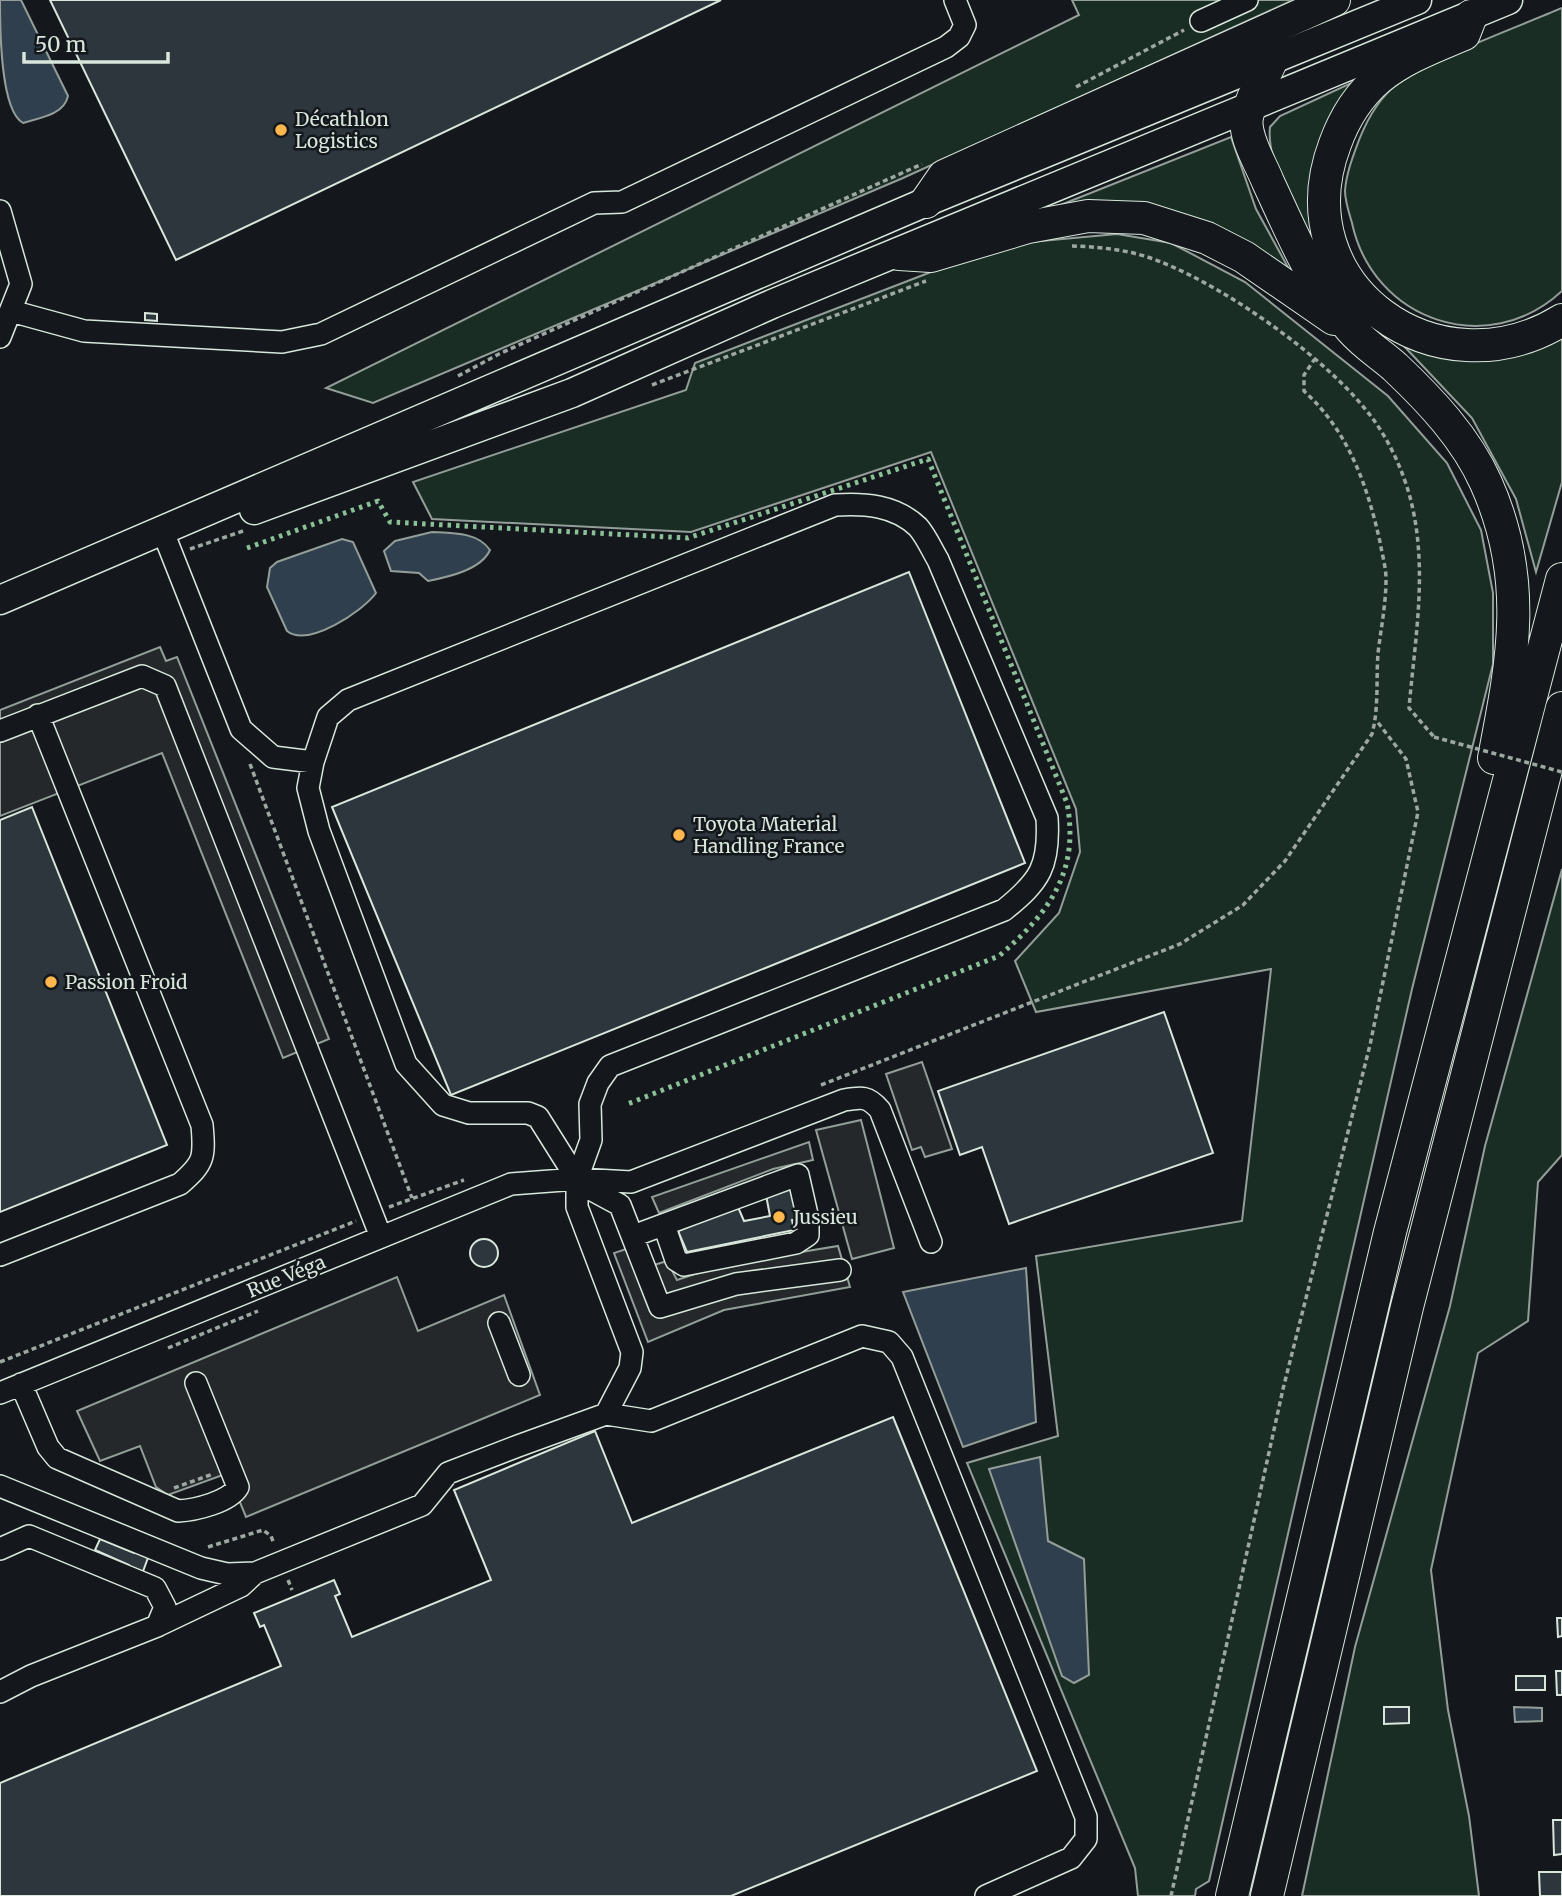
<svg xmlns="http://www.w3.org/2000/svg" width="1562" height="1896" font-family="Merriweather,serif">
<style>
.green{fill:#1a2d24;stroke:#939e99;stroke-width:2}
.parking{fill:#24282b;stroke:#939e99;stroke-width:2}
.water{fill:#2f3f4d;stroke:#939e99;stroke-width:2}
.building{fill:#2c363c;stroke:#d8e6dc;stroke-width:2}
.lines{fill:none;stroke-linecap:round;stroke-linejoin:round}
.minor-casing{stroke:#d8e6dc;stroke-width:24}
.major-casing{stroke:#d8e6dc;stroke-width:31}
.highway-casing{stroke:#d8e6dc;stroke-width:34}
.path{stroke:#9da8a2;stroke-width:3.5;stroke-dasharray:5 3.5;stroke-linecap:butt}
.minor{stroke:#14181c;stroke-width:21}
.major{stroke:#14181c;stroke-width:28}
.highway{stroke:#14181c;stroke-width:32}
.path-bridge{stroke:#9da8a2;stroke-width:3.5;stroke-dasharray:5 3.5;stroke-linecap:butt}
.hedge{stroke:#8ac095;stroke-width:5;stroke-dasharray:3.5 5;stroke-linecap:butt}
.poi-dot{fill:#ffb74d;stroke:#14181c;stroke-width:2.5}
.labels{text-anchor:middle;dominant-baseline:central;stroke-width:5;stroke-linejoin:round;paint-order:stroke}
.poi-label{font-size:19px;fill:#d8e6dc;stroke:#14181c;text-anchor:start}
.street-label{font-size:19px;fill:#d8e6dc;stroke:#14181c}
</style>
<rect width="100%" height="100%" fill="#14181c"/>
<path class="green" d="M1072,0H1293L903,178L373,403L326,388L1079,15Z
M1562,8V291C1488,360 1373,321 1352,223C1349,213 1345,201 1345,191C1346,174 1353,156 1359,140C1367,120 1379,97 1398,84C1441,54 1513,29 1562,8Z
M1362,78C1348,100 1329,122 1319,146C1299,191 1319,239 1332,283C1312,243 1265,170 1270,127L1280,116Z
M1231,137L1256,209L1296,282L1249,248L1053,208Z
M1117,234L1171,243L1245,282L1388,396L1447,463L1481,530L1493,593V664L1412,989L1209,1881L1196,1889L1195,1896H1138L1135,1868L967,1463L1058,1436L1036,1256L1242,1221L1271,969L1036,1012L1015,961L1059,913L1080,852L1076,809L931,452L691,532L432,519L413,482L686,390L695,363L931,272L1019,243Z
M1562,337V482L1536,572L1516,499L1472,418L1402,344L1440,357L1521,353Z
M1562,869V1155L1538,1182L1528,1321L1478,1353L1431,1570L1448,1710L1469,1816L1479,1896H1302L1355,1647L1450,1306L1485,1146Z"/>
<path class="parking" d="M160,647L166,661L177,657L329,1039L283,1058L162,753L0,816V710Z
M922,1062L952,1149L925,1157L921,1147L912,1150L886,1074Z
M861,1120L894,1248L852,1259L816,1130Z
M809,1142L813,1160L773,1169L659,1213L652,1197Z
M644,1243L654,1265L667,1261L677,1280L722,1265L838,1246L850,1287L724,1310L648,1342L614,1253Z
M397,1277L418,1331L504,1295L540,1395L246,1517L228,1473L168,1495L156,1487L140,1446L100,1461L77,1411Z"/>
<path class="water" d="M0,0H21L68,96C64,115 39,118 23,123C0,110 0,28 0,0Z
M432,532C452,533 478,532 490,550C481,570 448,577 428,581L419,573L391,571L384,551L395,541Z
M342,539L353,542L376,593C363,611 308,648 287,631L267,587L270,568L277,562Z
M1026,1268L1036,1422L963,1447L903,1292Z
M1040,1457L1048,1541L1084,1559L1089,1675L1074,1683L1062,1676L989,1469Z
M1514,1707L1542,1708V1721L1515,1722Z"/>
<path class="building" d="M50,0H721L176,260Z
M145,313L157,314V321L145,320Z
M909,572L1025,863L451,1095L332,807Z
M32,807L167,1145L0,1212V820Z
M1164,1012L1213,1153L1009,1224L982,1147L960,1155L938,1091Z
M791,1185L798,1219L792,1220L794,1230L687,1252L678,1231L738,1207L744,1221L770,1216L766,1195Z
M470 1253a14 14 0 1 1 28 0a14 14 0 1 1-28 0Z
M893,1417L1037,1771L731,1896H0V1783L281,1666L264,1625L260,1627L254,1613L334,1580L340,1594L335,1596L352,1637L491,1580L454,1490L595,1431L632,1523Z
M100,1539L134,1553L136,1549L149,1555L142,1574L128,1568L129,1565L95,1550Z
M1557,1618H1562V1636L1558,1637Z
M1556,1671H1562V1695H1557Z
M1516,1676H1545V1690H1516Z
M1384,1707H1409V1723L1384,1724Z
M1553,1820H1562V1854L1554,1855Z
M1539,1872H1562V1896H1540Z"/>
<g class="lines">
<g class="minor-casing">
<path id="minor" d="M1201,21L1247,0
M0,211L21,284L0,337
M11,311L84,331L282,342L321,334L594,203L622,202L946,47L959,37L965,25L955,0
M167,542L241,729L273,757L313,762
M0,731L142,676L165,686L381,1237
M577,1179L538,1117L528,1113H469L443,1105L406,1064L319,831L308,788L313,762L328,717L348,700L835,505C864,503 895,505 918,527C926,536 932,550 938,560L1047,818C1050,866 1040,881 1004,910L610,1066L598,1083L590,1104L591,1140L577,1179V1207L632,1352L630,1368L606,1414
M579,1183L620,1205L660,1307L736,1284L840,1270
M633,1236L798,1175L808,1219V1235L796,1243L684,1265L676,1260L664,1225
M0,1255L180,1184C204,1163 205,1158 202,1125L38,715
M499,1323L519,1375
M21,1384L48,1447L57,1458L178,1511C196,1510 229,1502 238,1487L196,1383
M0,1393L511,1184L577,1179L631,1182L844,1100C862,1097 868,1096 880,1110L931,1242
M0,1486L201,1568L227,1574L255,1573L422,1505L448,1473L518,1446L606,1414L651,1421L862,1336L889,1342L902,1357L1086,1817V1839L1071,1858L986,1896
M0,1549L29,1536L155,1588L165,1607L157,1626L31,1676L0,1692
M157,1626L241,1586L255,1573"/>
</g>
<g class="major-casing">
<path id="major" d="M254,510L572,393L772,304L1508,0
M0,600L926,202L1417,0"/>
</g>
<g class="highway-casing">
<path id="highway" d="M1471,16L1464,34C1436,46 1403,58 1379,78C1359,95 1344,119 1335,144C1281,287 1438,397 1562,320
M1272,59C1264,79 1251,96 1247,117C1243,136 1261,164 1268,182C1292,233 1313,286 1351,329C1364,344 1380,354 1395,367C1430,400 1466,438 1486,483C1529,579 1513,659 1494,758
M926,202L944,176L1334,0
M899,254L931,256L1028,227L1088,216L1144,218L1207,238L1244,257L1334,319
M1232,1896L1390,1232L1562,579
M1267,1896L1407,1307L1562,708"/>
</g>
<path class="path" d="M1076,87L1184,30
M1072,246C1101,247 1133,250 1161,262C1229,289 1330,360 1373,419C1390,442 1404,473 1411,501C1428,569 1415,639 1409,708L1434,737
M458,376L499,354L922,164
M652,385L926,281
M190,549L246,530
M250,764L412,1198
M821,1085L1180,944L1243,905L1285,861L1372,734C1379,708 1376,680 1378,653C1381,628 1386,604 1386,579C1386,567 1382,554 1380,542C1367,484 1348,431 1304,391V375L1314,360
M389,1207L464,1180
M168,1348L258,1311
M0,1362L356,1221
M174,1488L213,1474
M208,1547L263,1530L271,1536L274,1544
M288,1580L292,1590
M1171,1896L1283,1389L1370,1045L1418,812L1406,759L1376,720"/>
<use href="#minor" class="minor"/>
<use href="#major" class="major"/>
<use href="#highway" class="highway"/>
<path class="path-bridge" d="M1434,737L1562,772"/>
<path class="hedge" d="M247,548L378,501L390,522L688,538L928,459L1067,803C1080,872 1049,913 999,956L625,1105"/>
</g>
<g class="poi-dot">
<circle cx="281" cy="130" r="7"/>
<circle cx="679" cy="835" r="7"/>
<circle cx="51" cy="982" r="7"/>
<circle cx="779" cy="1217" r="7"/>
</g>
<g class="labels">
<g class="poi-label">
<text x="295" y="119">Décathlon<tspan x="295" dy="22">Logistics</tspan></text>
<text x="693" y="824">Toyota Material<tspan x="693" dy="22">Handling France</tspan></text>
<text x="65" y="982">Passion Froid</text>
<text x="793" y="1217">Jussieu</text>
</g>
<g class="street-label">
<text transform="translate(286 1276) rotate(-22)">Rue Véga</text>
</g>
</g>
<path d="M24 52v10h144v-10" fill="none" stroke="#d8e6dc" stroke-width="3.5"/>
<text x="35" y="52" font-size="21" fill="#d8e6dc" stroke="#14181c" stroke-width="5" paint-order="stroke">50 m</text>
</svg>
